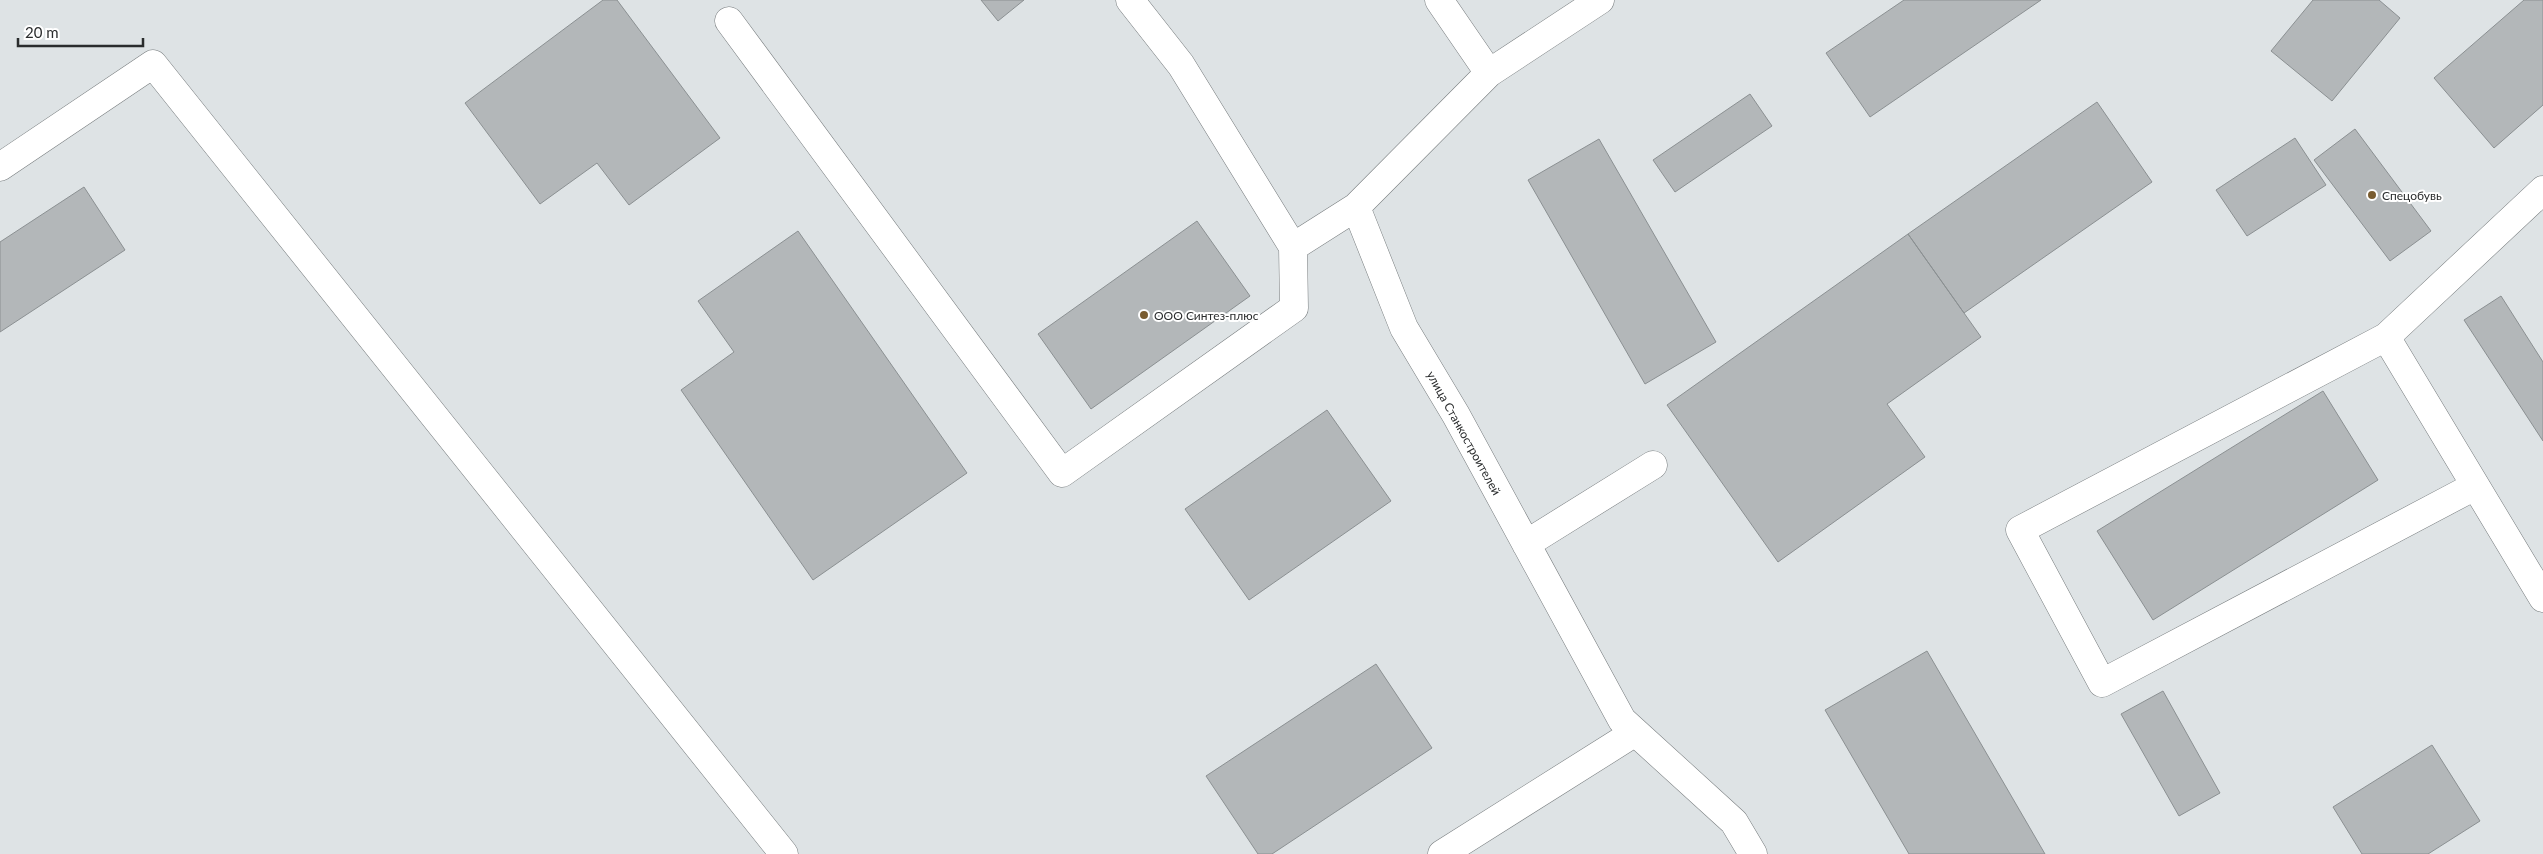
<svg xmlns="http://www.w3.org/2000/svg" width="2543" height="854" font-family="Lato,sans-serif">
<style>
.building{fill:#b3b7b9;stroke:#8b9092}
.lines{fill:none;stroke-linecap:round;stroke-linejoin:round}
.minor-casing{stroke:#777c7e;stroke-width:29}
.minor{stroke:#fff;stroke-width:28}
.poi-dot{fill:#795c30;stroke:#fff;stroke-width:2}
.labels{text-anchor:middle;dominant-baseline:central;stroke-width:4;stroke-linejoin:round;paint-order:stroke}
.poi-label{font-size:12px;fill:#2a2c2d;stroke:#fff;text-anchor:start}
.street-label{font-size:12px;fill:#2a2c2d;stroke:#fff}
</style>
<rect width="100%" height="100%" fill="#dee3e5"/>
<path class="building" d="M603,0H617L720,138L629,205L597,163L540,204L465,103Z
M981,0H1024L998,21Z
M1904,0H2041L1870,117L1826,53Z
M2313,0H2379L2400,18L2332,101L2271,51Z
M2524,0H2543V105L2494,148L2434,78Z
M1750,94L1772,126L1675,192L1653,160Z
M2097,102L2152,182L1964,313L1908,234Z
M2355,129L2431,231L2390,261L2314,160Z
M2295,138L2326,185L2247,236L2216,190Z
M1599,139L1716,342L1645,384L1528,180Z
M84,187L125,250L0,332V242Z
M1197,221L1250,296L1091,409L1038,334Z
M798,231L967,473L813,580L681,390L734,352L698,301Z
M1908,234L1981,337L1887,404L1925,457L1778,562L1667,405Z
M2501,296L2543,362V441L2464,320Z
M2323,391L2378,480L2153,620L2097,531Z
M1327,410L1391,501L1249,600L1185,509Z
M1927,651L2045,854H1909L1825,710Z
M1376,664L1432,748L1272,854H1258L1206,776Z
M2163,691L2220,793L2179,816L2121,714Z
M2432,745L2480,821L2428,854H2362L2333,807Z"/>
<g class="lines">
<g class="minor-casing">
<path id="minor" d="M1130,0L1181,65L1293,247L1356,207
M1439,0L1489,73
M729,21L1062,473L1294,308L1293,247
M0,167L153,64L784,854
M2543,190L2386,337L2543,598
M2386,337L2020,530L2102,683L2475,486
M1526,544L1653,465
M1622,720L1734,822L1753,854
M1442,854L1634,733L1622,720L1456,415L1404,328L1356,207L1489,73L1600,0"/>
</g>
<use href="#minor" class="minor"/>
</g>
<g class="poi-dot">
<circle cx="2372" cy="195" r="5"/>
<circle cx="1144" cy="315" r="5"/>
</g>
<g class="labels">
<g class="poi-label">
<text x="2382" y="195">Спецобувь</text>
<text x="1154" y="315">ООО Синтез-плюс</text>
</g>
<g class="street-label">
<text transform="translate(1464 433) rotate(61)">улица Станкостроителей</text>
</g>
</g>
<path d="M18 38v8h125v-8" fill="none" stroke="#2a2c2d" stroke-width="2.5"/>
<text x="25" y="38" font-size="15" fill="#2a2c2d" stroke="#ffffff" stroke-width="4" paint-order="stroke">20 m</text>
</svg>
